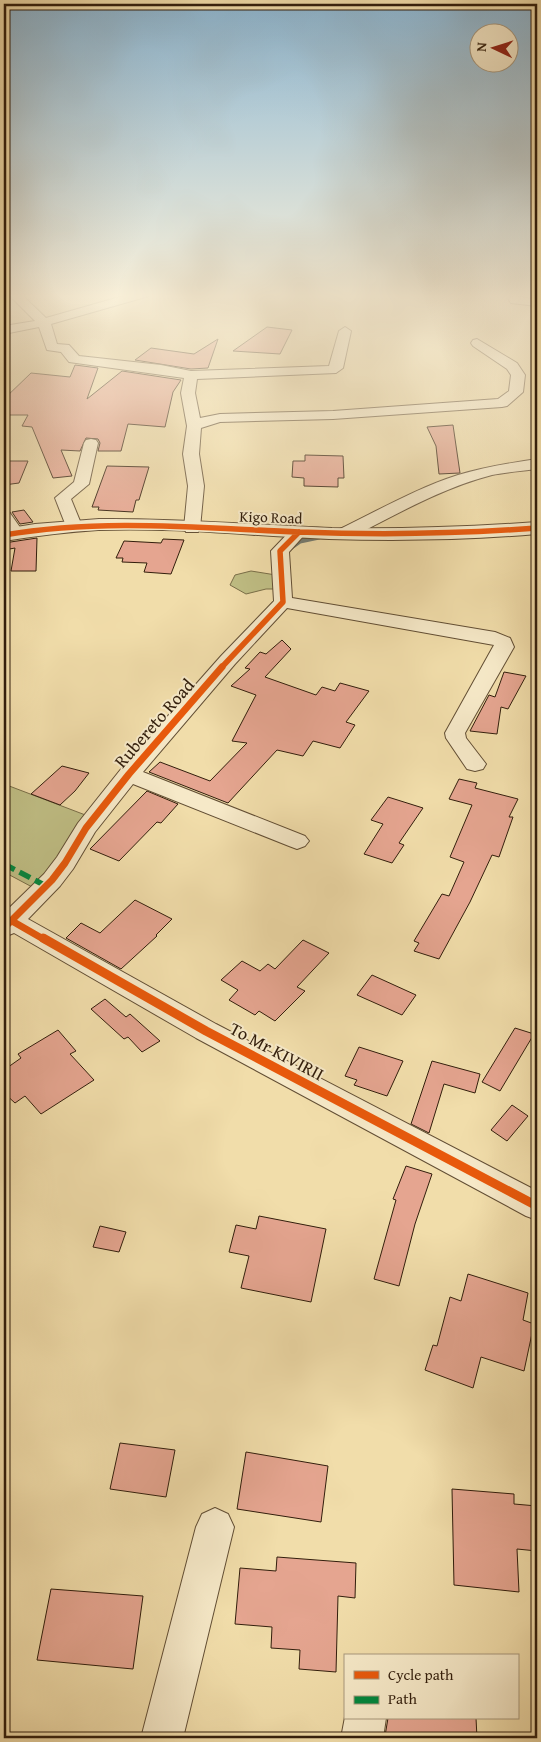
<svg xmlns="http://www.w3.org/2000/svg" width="541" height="1742" font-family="'Gentium Book Plus',serif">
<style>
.green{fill:#c0bf85;stroke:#796e48}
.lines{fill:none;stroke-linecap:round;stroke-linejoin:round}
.stream{stroke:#737b71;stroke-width:5}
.building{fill:#e5a590;stroke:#321e0c}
.minor-casing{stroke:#624e34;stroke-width:2}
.tertiary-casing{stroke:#624e34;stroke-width:2}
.minor{fill:#f6e9c8;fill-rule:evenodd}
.tertiary{fill:#f6e9c8;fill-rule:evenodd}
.quiet{stroke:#00873e;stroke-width:5.5;stroke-dasharray:12 5.5;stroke-linecap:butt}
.cycleway-far2-casing{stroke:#f6e9c8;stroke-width:8}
.cycleway-far1-casing{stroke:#f6e9c8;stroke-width:10}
.cycleway-casing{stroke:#f6e9c8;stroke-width:12}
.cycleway-far2{stroke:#e8590c;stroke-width:5.5}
.cycleway-far1{stroke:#e8590c;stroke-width:7}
.cycleway{stroke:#e8590c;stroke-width:9}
.labels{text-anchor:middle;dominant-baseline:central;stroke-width:4;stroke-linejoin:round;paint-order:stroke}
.far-street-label{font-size:15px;fill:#321e0c;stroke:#f6e9c8}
.street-label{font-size:18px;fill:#321e0c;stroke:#f6e9c8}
</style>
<rect width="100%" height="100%" fill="#f1ddaa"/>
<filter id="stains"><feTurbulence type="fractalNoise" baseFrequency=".004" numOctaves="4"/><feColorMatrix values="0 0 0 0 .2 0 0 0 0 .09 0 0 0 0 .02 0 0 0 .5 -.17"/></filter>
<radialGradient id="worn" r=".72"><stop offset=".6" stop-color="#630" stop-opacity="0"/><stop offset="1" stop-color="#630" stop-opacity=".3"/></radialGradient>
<path class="green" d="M251,571L276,575L277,589H266L246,594L230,585L235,575Z
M4,784L88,816L34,888L4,872Z"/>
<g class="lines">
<path class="stream" d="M290,548L300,541L319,537"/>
</g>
<path class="building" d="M267,327L292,330L280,354L233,351Z
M218,339L208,368L191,369L135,360L151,348L194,354Z
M75,365L98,368L87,399L122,371L181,380L173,392L165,427L128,424L121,451H98L100,443L98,439L86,438L80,451L61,450L72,476L53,478L32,427L22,426L28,415H4V399L31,373L70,377Z
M453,425L460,473L439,474L436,446L427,427Z
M305,455L343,456L344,478H338V487L304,486V478L292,477L293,461H305Z
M4,461H28L19,483L4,485Z
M107,466L149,467L139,500H136L133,512L98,510L99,507H92Z
M24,510L33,522L20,524L12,512Z
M37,538L36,571H11L15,548L4,550V543Z
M163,539L184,540L171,574L144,572L147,563L122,562L123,558H116L124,541L161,543Z
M282,640L291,649L265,677L316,695L322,687L335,691L340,683L369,691L346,722L355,725L340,748L313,741L303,756L277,750L228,803L149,772L160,762L210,781L247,743L232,741L256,695L231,686L250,669L245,668L260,652L266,654Z
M504,672L526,676L508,709L501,707L497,734L470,731L489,695L495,697Z
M62,766L89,773L75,791L60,805L31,794Z
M459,779L477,783L475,788L518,799L509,817H513L499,857L492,855L470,902L439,959L414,951L419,943L414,941L442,894L449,896L464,862L450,857L472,805L449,799Z
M147,791L178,804L161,823L157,822L119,861L90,849Z
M388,797L423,808L399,843L404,845L392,863L364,854L383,824L371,820Z
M135,900L172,919L156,935L157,936L121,969L66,938L81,923L100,933Z
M303,940L329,953L297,987L305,991L275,1021L259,1011L255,1015L229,1000L238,990L221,980L242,961L260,971L268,964L275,969Z
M372,975L416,995L402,1015L357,995Z
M105,999L126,1017L130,1014L160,1041L142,1052L128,1037L124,1039L91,1009Z
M515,1028L534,1034L500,1091L482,1082Z
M58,1030L76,1051L70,1054L94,1080L41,1114L25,1096L15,1103L4,1093V1070L21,1058L18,1054Z
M359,1047L403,1061L387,1096L354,1085L357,1080L345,1076Z
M432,1061L480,1074L475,1093L444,1084L429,1133L411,1124Z
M512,1105L528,1116L507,1141L491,1130Z
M406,1166L432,1174L415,1224L399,1286L374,1279L396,1200L393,1199Z
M259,1216L326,1229L311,1302L241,1288L249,1256L229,1252L236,1225L256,1229Z
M100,1226L126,1232L119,1252L93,1247Z
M468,1274L528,1293L523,1320L534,1324L524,1371L481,1357L473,1388L425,1370L433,1345L437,1346L450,1297L461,1301Z
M120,1443L175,1450L166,1497L110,1489Z
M246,1452L328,1466L321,1522L237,1509Z
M452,1489L514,1494V1504L537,1506V1551L517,1549L519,1592L454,1585Z
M277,1557L356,1563L355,1598L338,1596L336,1672L299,1669L300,1650L271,1648L272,1627L235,1624L240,1568L276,1571Z
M51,1589L143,1596L133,1669L37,1660Z
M388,1718H476L477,1738L385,1736Z"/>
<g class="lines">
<g class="minor-casing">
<path id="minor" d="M8,294H21L46,318L130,294H151L149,296L51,324L57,344L69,345L79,356L161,365L191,371L329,366L339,331L345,327L351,331L343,368L336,373L197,379L195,393L200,418L220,414L333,411L498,399L509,391L511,375L507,369L473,346L471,343L473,340L477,339L517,363L525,375L523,392L507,406L502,407L333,419L220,422L201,428L199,454L204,486L200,528L198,532H186L184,528L188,486L183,454L187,426L181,393L184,378L69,362L61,352L47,350L39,327L4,334V326L35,321Z
M515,296L537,300V306L511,303L509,300L511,297Z
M91,439L96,440L98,443L89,484L71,499L82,526L80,530H68L66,526L55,498L74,482L84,443L86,440Z
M537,459V469C522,471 507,472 492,475C442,488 397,514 352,537H340L338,533L340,529C379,510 417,488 458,475C484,467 510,463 537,459Z
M4,511L10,513L24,533L22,537H10L4,527Z
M299,527L305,528L307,532L289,552L292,598L495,632L510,638L514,647L465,733L466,738L486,764L483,769L475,771L467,769L446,738L445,733L494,645L287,608L235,664L143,772L305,836L309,841L305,846L297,849L289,846L133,784L95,832L73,869L60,886L28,919L216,1024L537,1191V1220L526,1216L196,1038L14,933L4,937V913L44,874L57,857L78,823L121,769L221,656L274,601L271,551L293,528Z
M215,1508L228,1514L234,1527L183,1738H141L196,1527L202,1514Z
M345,1717L386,1718L383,1738H341Z"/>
</g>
<g class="tertiary-casing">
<path id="tertiary" d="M99,519C177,518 254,525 332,528C400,529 469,527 537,522V534C468,540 398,541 329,539C252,536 175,527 98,530C66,532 35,536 4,541V529L35,524Z"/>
</g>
<use href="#minor" class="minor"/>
<use href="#tertiary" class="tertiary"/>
<path class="quiet" d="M4,864L46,886"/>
<g class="cycleway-far2-casing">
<path id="cycleway-far2" d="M4,535C103,518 200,528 299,532C378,535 457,534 537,528
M221,668L283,602L280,551L299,532"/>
</g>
<g class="cycleway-far1-casing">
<path id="cycleway-far1" d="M12,921L45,940
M4,928L52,880L65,863L86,828L129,774L222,667"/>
</g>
<g class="cycleway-casing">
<path id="cycleway" d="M43,938L206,1031L537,1206"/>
</g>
<use href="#cycleway-far2" class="cycleway-far2"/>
<use href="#cycleway-far1" class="cycleway-far1"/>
<use href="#cycleway" class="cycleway"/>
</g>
<linearGradient id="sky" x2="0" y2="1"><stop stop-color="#8bb6d3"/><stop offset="0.55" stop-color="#f9f0d9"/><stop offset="1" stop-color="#f9f0d9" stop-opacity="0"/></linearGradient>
<rect width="541" height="538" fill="url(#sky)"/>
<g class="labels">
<g class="far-street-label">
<text transform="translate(271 517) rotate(2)">Kigo Road</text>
</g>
<g class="street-label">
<text transform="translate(154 723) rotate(-49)">Rubereto Road</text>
<text transform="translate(277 1051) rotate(28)">To Mr KIVIRII</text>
</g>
</g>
<rect width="541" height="1742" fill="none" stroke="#f1ddaa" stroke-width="20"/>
<rect x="5" y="5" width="531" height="1732" fill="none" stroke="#321e0c" stroke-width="2.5"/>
<rect x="10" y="10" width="521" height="1722" fill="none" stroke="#321e0c"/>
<rect x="344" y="1654" width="175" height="65" fill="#f6e9c8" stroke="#a8987d"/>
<rect x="354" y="1671" width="25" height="8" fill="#e8590c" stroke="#a8987d"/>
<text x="388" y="1680" font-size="15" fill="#321e0c">Cycle path</text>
<rect x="354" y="1696" width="25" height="8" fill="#00873e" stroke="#a8987d"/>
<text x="388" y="1704" font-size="15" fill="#321e0c">Path</text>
<g transform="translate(494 48) rotate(274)"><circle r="24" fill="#f6e9c8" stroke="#a8987d"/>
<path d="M0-4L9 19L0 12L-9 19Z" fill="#8f2418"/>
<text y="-8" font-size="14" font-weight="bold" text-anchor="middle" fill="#321e0c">N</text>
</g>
<rect width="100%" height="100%" filter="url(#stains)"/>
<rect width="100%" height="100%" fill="url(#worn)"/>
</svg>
